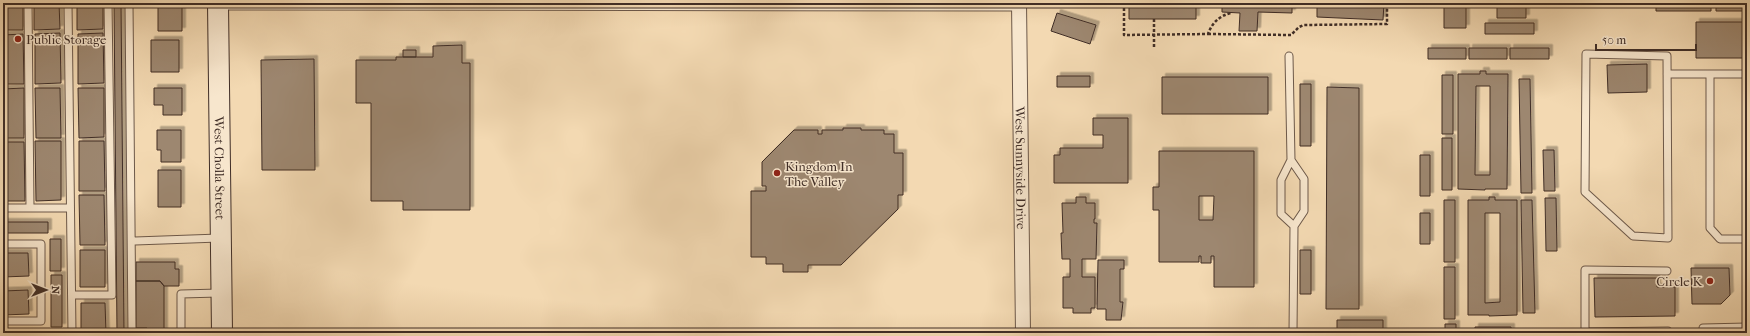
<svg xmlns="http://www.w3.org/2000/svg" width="1750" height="336" font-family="'IM FELL French Canon',serif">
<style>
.building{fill:#9d876f;stroke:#402e27;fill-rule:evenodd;filter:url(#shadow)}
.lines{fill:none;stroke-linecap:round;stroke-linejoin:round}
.lane-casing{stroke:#6d594a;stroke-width:9}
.street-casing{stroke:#6d594a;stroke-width:16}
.secondary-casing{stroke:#402e27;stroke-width:22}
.path{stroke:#402e27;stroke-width:2.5;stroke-dasharray:3 2;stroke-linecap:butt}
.lane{stroke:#f7e6cd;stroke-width:7}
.street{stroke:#f7e6cd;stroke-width:14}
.secondary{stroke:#f7e6cd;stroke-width:20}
.poi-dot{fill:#8f2418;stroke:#f7e6cd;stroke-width:1.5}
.labels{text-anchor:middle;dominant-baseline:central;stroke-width:3;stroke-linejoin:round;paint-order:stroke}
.poi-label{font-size:13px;fill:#402e27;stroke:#f7e6cd;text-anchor:start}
.street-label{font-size:13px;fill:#402e27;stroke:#f7e6cd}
</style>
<defs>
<filter id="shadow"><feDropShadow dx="3.5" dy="-3.5" stdDeviation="0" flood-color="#0004"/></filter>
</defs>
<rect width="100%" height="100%" fill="#f3d9b2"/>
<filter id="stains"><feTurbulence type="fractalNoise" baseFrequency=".005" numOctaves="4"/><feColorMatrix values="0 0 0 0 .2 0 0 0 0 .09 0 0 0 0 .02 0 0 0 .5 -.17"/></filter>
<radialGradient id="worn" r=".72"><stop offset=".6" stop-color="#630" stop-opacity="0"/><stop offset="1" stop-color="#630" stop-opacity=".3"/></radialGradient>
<path class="building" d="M3,3H23V30H3Z
M34,3H59L60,29L34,30Z
M77,3H103V29L77,30Z
M114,3H121L124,333H117Z
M1129,3H1196V19H1129Z
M1222,3H1292V13L1258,12L1257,31H1239L1240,13L1222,12Z
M1317,3H1384L1383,20L1317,17Z
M1444,3H1466V28H1444Z
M1497,3H1526V18H1497Z
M1656,3H1711V11H1656Z
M1716,3H1747V11H1716Z
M158,4H182V31H158Z
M1057,13L1096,25L1090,44L1051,31Z
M1696,22H1747V58H1696Z
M1485,23H1534V34H1485Z
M60,33L61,83L35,84V34Z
M103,33L104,83L78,84V34Z
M23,34L24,84H3V35Z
M151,40H179V72H151Z
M462,45V63H470V210H403V201H371V103H356V60H396V57H433V46Z
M1428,48H1466V59H1428Z
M1469,48H1507V59H1469Z
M1510,48H1549V59H1510Z
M403,50H416V57H403Z
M314,59L315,170H262L261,60Z
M1647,64V92L1608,93L1607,65Z
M1480,71H1486V74H1508L1507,189H1485V190L1458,189V74H1480ZM1476,86H1490V175H1475Z
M1442,75H1453V134H1442Z
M1057,76H1090V87H1057Z
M1162,77H1268V114H1162Z
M1519,79H1530L1532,193H1521Z
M1300,84H1311V146H1300Z
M1327,87L1359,88V309H1326Z
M24,88V138H3V89Z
M35,88H60L61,138H36Z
M78,88H104V137L79,138Z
M154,88H182V115H163V105H154Z
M1093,118H1128V183H1054V155H1060V148H1103V135H1093Z
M843,128H861V130H884V134H894V153H903V195H898V209L841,265H808V272H783V264H766V257H751V191H766V186H762V162L794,130H818V134H822V130H843Z
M157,130H181V162H161V150H157Z
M1442,138H1452V190H1442Z
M35,141H61V200L36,201Z
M79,141H104L105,191H79Z
M3,142H24L25,201H3Z
M1543,150H1554L1555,191H1544Z
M1159,151H1254V287H1214V256H1211V263H1201V256H1199V262H1159V210H1153V187H1159ZM1199,196H1214L1213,220H1199Z
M1420,155H1430V196H1420Z
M158,170H181V207H158Z
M79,195H104L105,245H80Z
M1076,197H1086V203H1095V219H1094V223H1097L1096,259H1082V277H1095V308H1091V313H1073V308H1063V277H1070V259H1062L1061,233H1063L1062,203H1076Z
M1489,197H1495V200H1517V315L1489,316V315H1468V200H1489ZM1485,213H1500V302L1485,303Z
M1545,198H1556L1557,251H1546Z
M1444,200H1455V262H1444Z
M1521,200H1532L1535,313H1523Z
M1420,213H1430V244H1420Z
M3,222H48V233H3Z
M50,239H61V271H50Z
M80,250H105V287H80Z
M1300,250H1311V294H1300Z
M3,253H28L29,276L3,277Z
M1098,260H1124V269H1120V302H1123L1121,320H1106V309H1097Z
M136,262H175V269H179V286H164L160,281H136Z
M1444,267H1455V319H1444Z
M1691,268H1729L1730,295L1721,304H1692Z
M51,275H62V327H51Z
M1594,278H1657V287H1675V316L1595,317Z
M136,281H160L164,286V332H147V328H136Z
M28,290L29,314L3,315V291Z
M81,303H105L106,333H81Z
M1337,320H1383V332H1337Z
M1445,324H1456V333H1445Z
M1475,327H1511V333H1475Z"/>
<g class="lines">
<g class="lane-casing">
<path id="lane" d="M28,3L30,208
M68,3L72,333
M129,3L132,333
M218,6L1019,7
M1586,54L1667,56L1668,238L1633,236L1585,192Z
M1289,56L1291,160L1281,180V214L1294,226
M1667,74H1710
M1747,74H1710V228L1720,239H1747
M1291,160L1304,179V211L1294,226L1293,333
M3,208H70
M135,241L219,238
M3,244H41V321H3
M72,295H112L108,3
M1585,332L1668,331
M181,333V294L219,293
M1585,333V270L1667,271
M1703,333V328L1747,327"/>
</g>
<g class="street-casing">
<g id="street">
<path id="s1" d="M1019,3L1023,333"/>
</g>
</g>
<g class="secondary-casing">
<g id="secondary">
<path id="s2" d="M218,3L222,333"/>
</g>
</g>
<path class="path" d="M1124,3V35L1208,34C1212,23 1219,16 1231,13
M1154,19V47
M1208,34L1291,35L1299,27L1304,25L1387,24V3"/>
<use href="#lane" class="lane"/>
<use href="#street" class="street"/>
<use href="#secondary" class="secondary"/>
</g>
<g class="poi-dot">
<circle cx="18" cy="39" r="4"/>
<circle cx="777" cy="173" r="4"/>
<circle cx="1710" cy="281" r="4"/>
</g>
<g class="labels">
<g class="poi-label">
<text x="26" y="39">Public Storage</text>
<text x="785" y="166">Kingdom In<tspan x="785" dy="15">The Valley</tspan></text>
<text x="1702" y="281" text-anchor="end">Circle K</text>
</g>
<g class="street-label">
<text stroke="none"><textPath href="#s2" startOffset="165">West Cholla Street</textPath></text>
<text stroke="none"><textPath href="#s1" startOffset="165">West Sunnyside Drive</textPath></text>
</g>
</g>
<rect width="1750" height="336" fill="none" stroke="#f3d9b2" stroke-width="16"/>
<rect x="4" y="4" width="1742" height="328" fill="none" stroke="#402e27" stroke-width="2"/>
<rect x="8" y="8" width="1734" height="320" fill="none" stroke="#402e27"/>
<g transform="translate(46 290) rotate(90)" stroke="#f7e6cd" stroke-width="3" paint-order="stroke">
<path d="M0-3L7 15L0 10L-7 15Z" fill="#402e27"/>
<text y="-6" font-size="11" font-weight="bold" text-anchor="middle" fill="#402e27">N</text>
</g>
<path d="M1596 44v6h100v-6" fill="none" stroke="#402e27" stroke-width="2"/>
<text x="1602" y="44" font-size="12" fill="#402e27" stroke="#f7e6cd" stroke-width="3" paint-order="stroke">50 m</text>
<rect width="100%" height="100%" filter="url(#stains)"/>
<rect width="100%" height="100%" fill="url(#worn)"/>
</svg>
